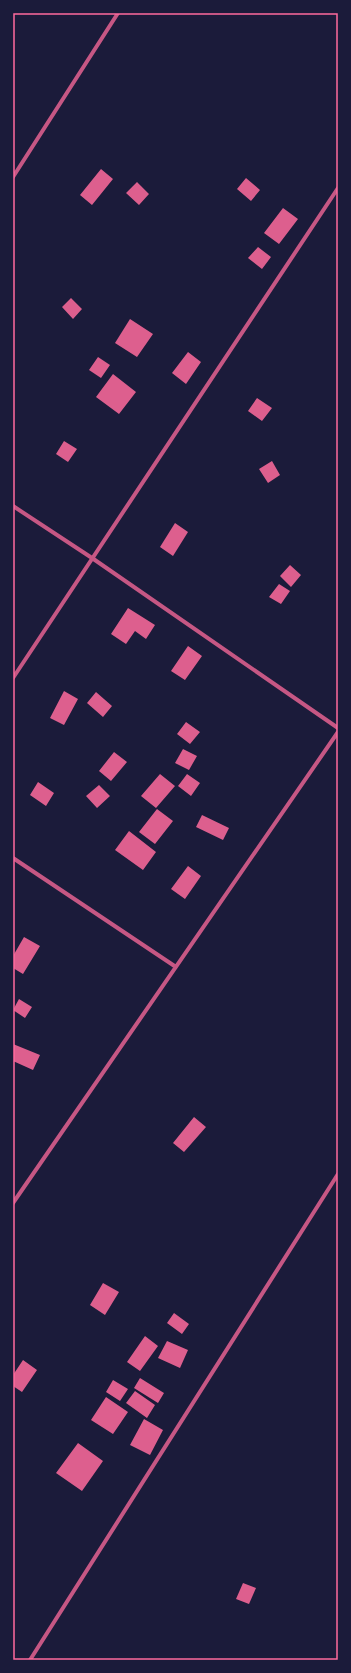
<svg xmlns="http://www.w3.org/2000/svg" width="351" height="1673" font-family="Bitter,serif">
<style>
.building{fill:#dd5f8e}
.lines{fill:none;stroke-linecap:round;stroke-linejoin:round}
.minor{stroke:#c65784;stroke-width:4}
.neatline{fill:none;stroke:#ff6b9d;stroke-width:1.5}
</style>
<rect width="100%" height="100%" fill="#1b1b3a"/>
<path class="building" d="M101,169L113,179L92,205L80,195Z
M246,178L260,190L251,201L237,189Z
M137,182L149,194L139,205L126,193Z
M283,208L298,219L279,244L264,233Z
M258,247L271,257L262,269L248,258Z
M71,298L82,309L73,319L62,307Z
M130,319L153,334L137,357L115,343Z
M188,352L201,362L186,384L172,373Z
M98,357L110,365L101,378L89,370Z
M113,374L136,392L119,414L96,397Z
M257,398L272,408L262,421L248,411Z
M64,441L77,449L68,462L56,454Z
M272,461L280,475L268,483L259,469Z
M175,523L188,532L173,556L160,547Z
M290,565L301,575L291,587L280,576Z
M279,584L290,591L281,604L269,597Z
M128,608L155,625L146,639L135,631L126,644L111,634Z
M188,646L202,656L185,680L171,671Z
M64,691L78,699L64,725L50,718Z
M96,692L112,706L103,717L87,703Z
M186,722L200,732L190,744L177,734Z
M183,749L197,756L189,770L175,763Z
M114,752L127,762L111,781L99,771Z
M160,774L175,786L156,808L141,796Z
M187,774L200,783L191,796L178,786Z
M38,782L54,793L46,806L30,795Z
M99,785L110,796L97,808L86,796Z
M157,809L173,821L155,844L139,832Z
M202,815L229,828L223,840L196,827Z
M129,831L156,852L143,870L115,850Z
M188,866L201,876L185,899L171,889Z
M24,937L40,946L23,974L13,968V956Z
M19,999L32,1007L25,1018L13,1010Z
M13,1044L40,1055L33,1070L13,1061Z
M194,1117L206,1127L184,1152L173,1143Z
M103,1283L119,1292L105,1315L90,1305Z
M174,1313L189,1324L182,1334L167,1323Z
M145,1336L158,1346L140,1371L127,1362Z
M167,1341L188,1350L180,1368L158,1358Z
M23,1360L37,1370L22,1392L13,1386V1375Z
M140,1378L164,1393L158,1403L134,1388Z
M113,1380L128,1389L120,1401L106,1392Z
M135,1391L155,1405L147,1418L126,1403Z
M106,1397L128,1412L113,1434L91,1420Z
M144,1419L163,1430L150,1455L130,1445Z
M78,1443L103,1461L82,1491L56,1473Z
M243,1583L256,1588L249,1604L236,1599Z"/>
<g class="lines">
<path class="minor" d="M13,177L118,13
M13,506L92,558L338,728
M13,678L338,188
M13,858L176,967
M13,1203L338,732
M30,1660L338,1174"/>
</g>
<rect width="351" height="1673" fill="none" stroke="#1b1b3a" stroke-width="28"/>
<rect x="14" y="14" width="323" height="1645" class="neatline"/>
</svg>
